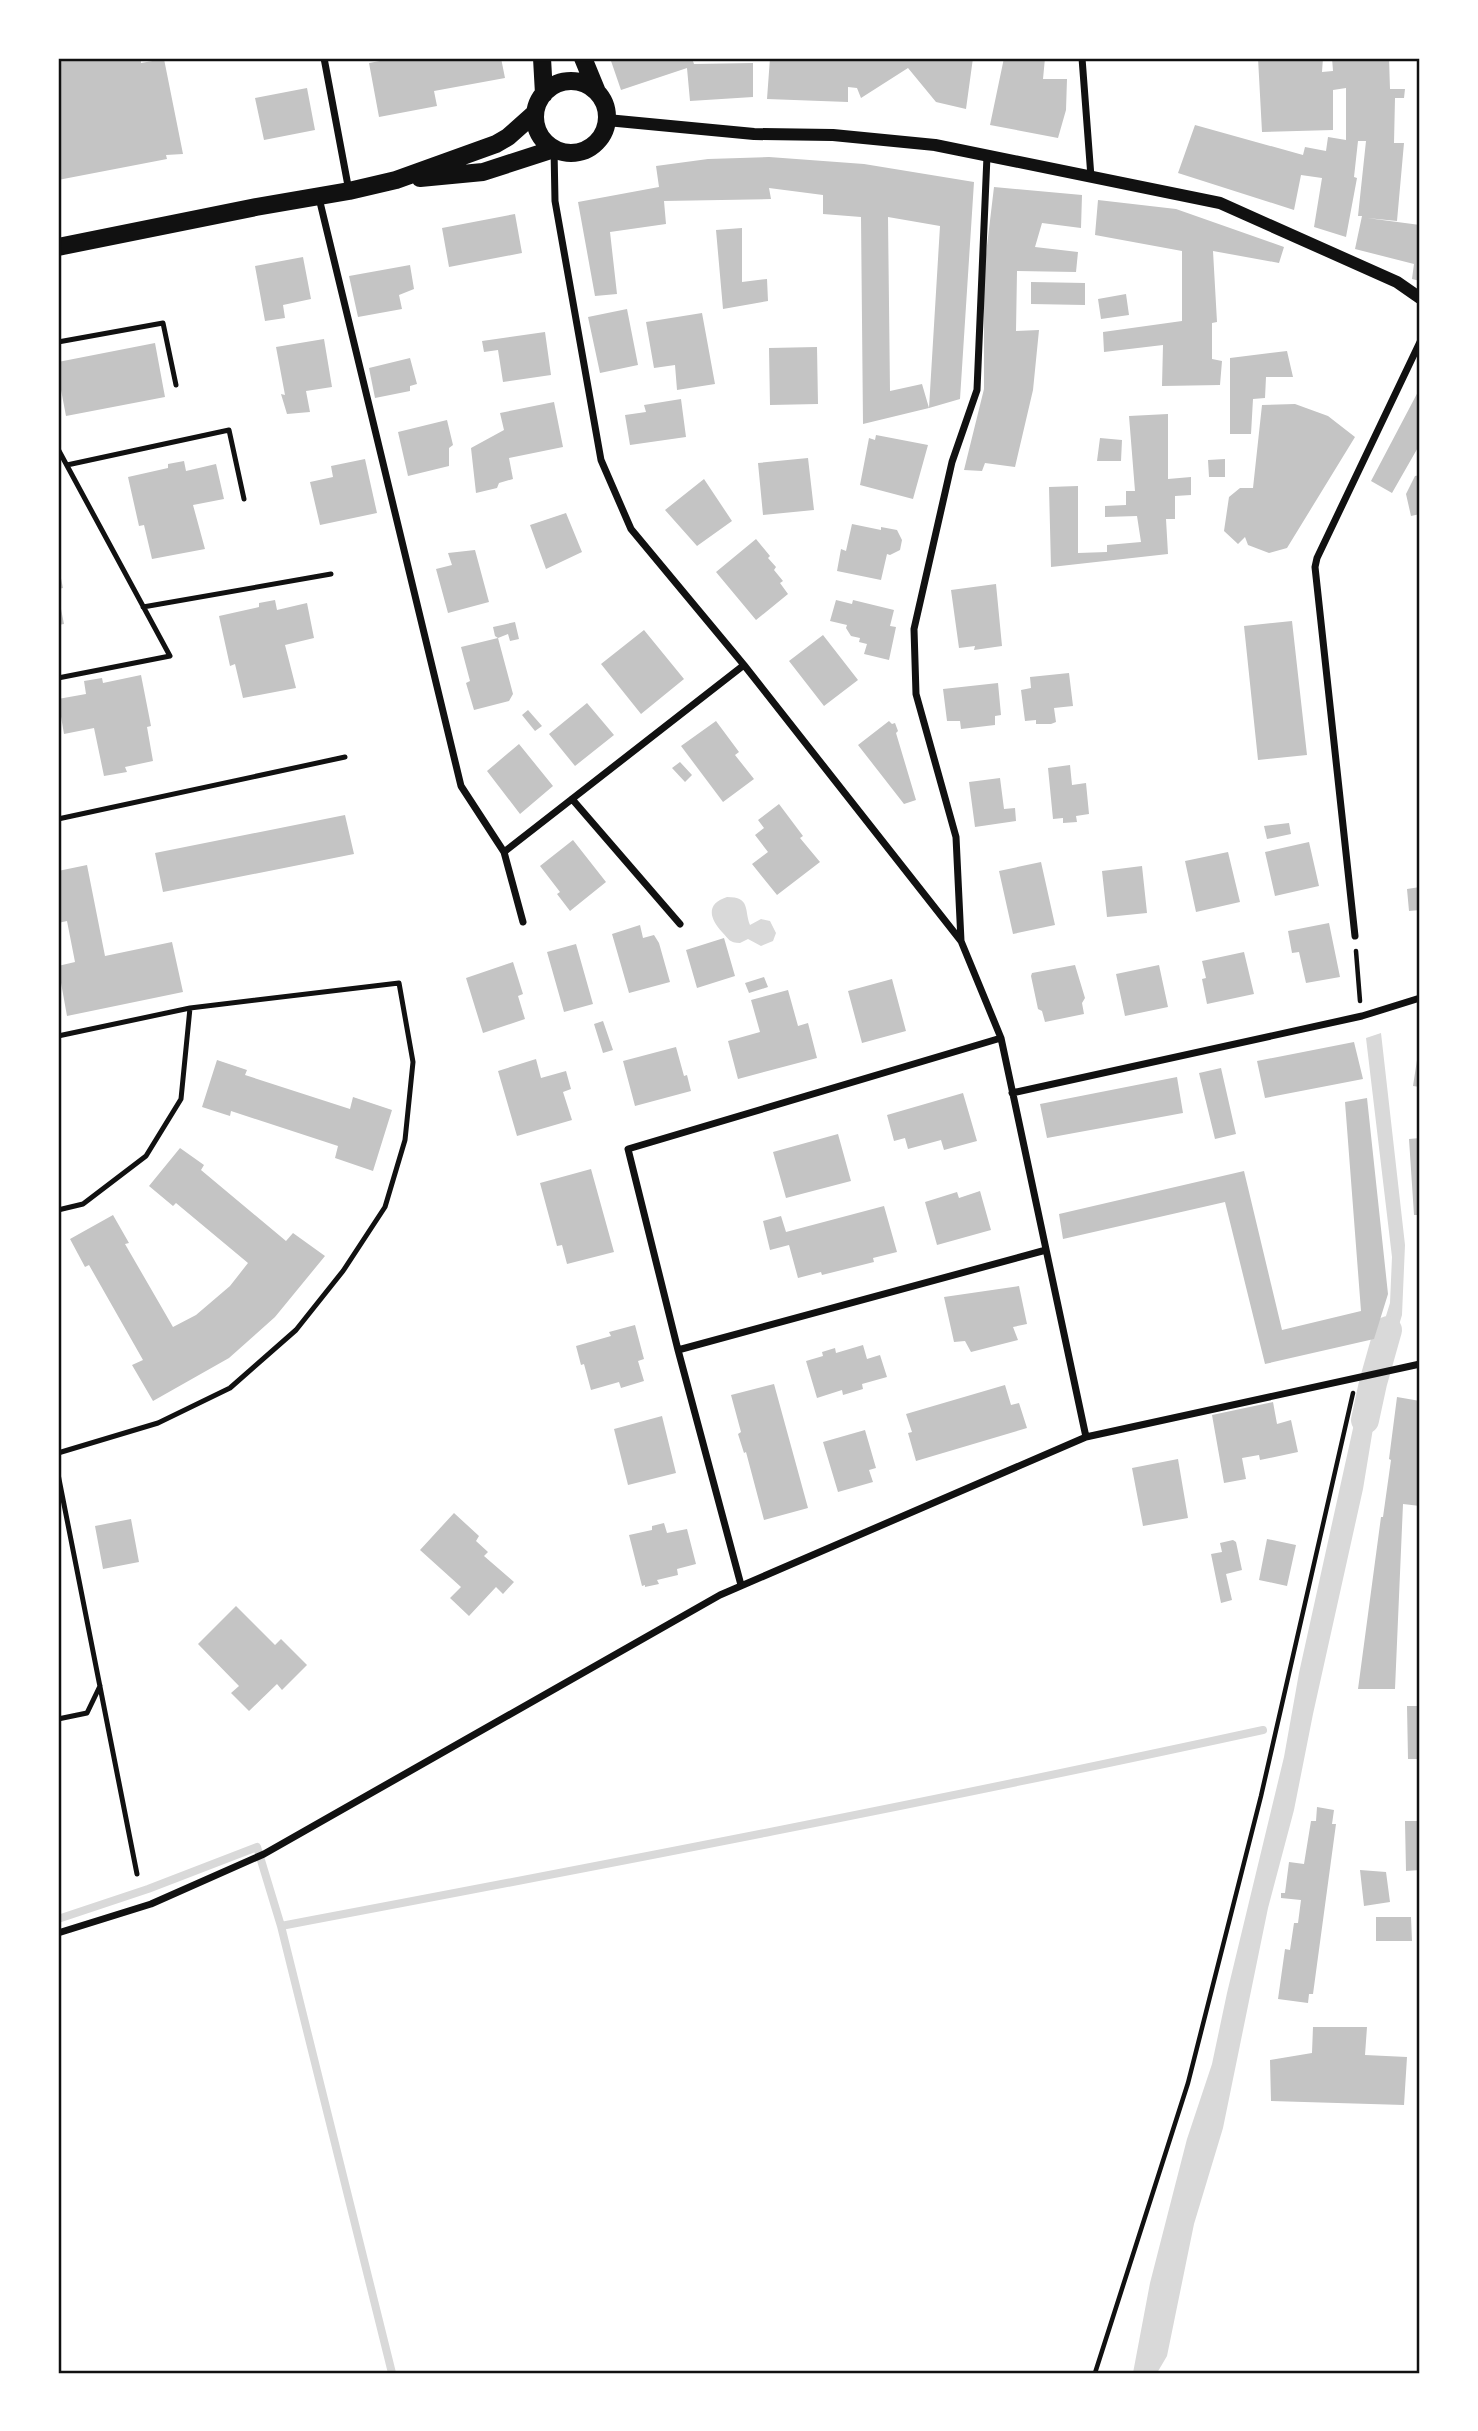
<svg xmlns="http://www.w3.org/2000/svg" width="1478" height="2431" font-family="'Fira Sans Condensed',sans-serif">
<style>
.water{fill:#d9d9d9}
.lines{fill:none;stroke-linecap:round;stroke-linejoin:round}
.stream{stroke:#d9d9d9;stroke-width:8}
.canal{stroke:#d9d9d9;stroke-width:28}
.building{fill:#c4c4c4}
.path{stroke:#111;stroke-width:4.5}
.service{stroke:#111;stroke-width:5}
.minor{stroke:#111;stroke-width:7}
.tertiary{stroke:#111;stroke-width:12}
.primary{stroke:#111;stroke-width:18}
.neatline{fill:none;stroke:#111;stroke-width:2.5}
</style>
<rect width="100%" height="100%" fill="#fff"/>
<path class="water" d="M727,897C751,897 744,910 750,925L761,919L770,921L776,933L773,941L761,946L748,939L740,943C729,943 729,939 722,932C710,919 705,904 727,897Z
M1381,1033L1405,1245L1402,1315L1387,1365H1366L1377,1345L1390,1303L1392,1257L1366,1038Z
M1381,1380L1363,1489L1313,1714L1294,1810L1268,1908L1223,2128L1194,2224L1167,2356L1157,2373H1133L1150,2283L1187,2139L1212,2064L1227,1993L1284,1757L1299,1673L1363,1383Z"/>
<g class="lines">
<path class="stream" d="M58,1919L148,1889L257,1847L281,1926
M392,2373L281,1926C609,1864 937,1801 1263,1730"/>
<path class="canal" d="M1365,1420L1373,1383L1388,1330"/>
</g>
<path class="building" d="M58,58H141V63L164,59L183,154L166,155L167,159L58,180Z
M396,58H501L505,78L434,91L437,106L379,117L369,63Z
M610,58H692L694,64L753,63V97L690,101L687,68L621,90Z
M770,58H973L966,109L936,102L908,68L861,98L857,88L848,87V102L767,99Z
M1004,58H1045L1043,79H1067L1066,110L1058,138L990,125Z
M1258,58H1323L1322,72L1333,71L1332,58H1389L1390,89H1405L1404,98H1395L1394,143H1404L1397,221L1367,218L1420,225V281L1412,279L1414,264L1355,249L1362,216H1358L1366,141H1358L1354,177L1357,178L1346,237L1314,227L1322,178L1301,175L1294,210L1178,173L1195,125L1303,155L1305,147L1326,151L1328,137L1346,140V88L1333,90V130L1262,132Z
M307,88L315,130L264,140L255,98Z
M769,157L864,164L974,182L960,399L929,408L940,226L888,217L890,391L922,384L929,408L863,424L861,217L823,214V195L769,188L771,199L664,201L666,224L610,232L617,294L595,296L578,202L659,187L656,166L708,159Z
M994,187L1082,195L1081,228L1042,223L1035,247L1078,252L1076,272L1017,271L1016,331L1039,330L1033,390L1015,467L985,463L982,471L964,470L984,389V271Z
M1098,200L1176,209L1284,247L1279,263L1213,251L1217,322L1212,323V359L1222,361L1220,385L1162,386L1163,345L1104,352L1103,332L1182,321V251L1095,235Z
M515,214L522,253L449,267L442,228Z
M742,228V282L767,279L768,301L723,309L716,230Z
M303,257L311,299L283,305L285,318L265,321L255,266Z
M410,265L414,289L399,295L402,309L358,317L349,276Z
M1031,282L1085,283V305L1031,304Z
M1126,294L1129,315L1101,319L1098,299Z
M627,309L638,365L600,373L588,317Z
M702,313L715,384L677,390L675,365L654,368L646,322Z
M545,332L551,375L503,382L498,350L484,352L482,341Z
M324,339L332,387L306,391L310,412L287,414L281,394L285,395L276,347Z
M155,343L165,397L66,416L58,374V362Z
M817,347L818,404L770,405L769,348Z
M1287,351L1293,377H1266L1265,398L1253,399L1251,434H1230V358Z
M410,358L417,384L410,386V391L375,398L369,368Z
M1420,388V444L1392,493L1371,481Z
M681,399L686,437L630,445L625,415L646,412L644,405Z
M554,402L563,447L509,458L513,479L499,483L497,488L476,493L471,448L504,430L500,413Z
M1295,404L1328,416L1355,437L1287,548L1269,553L1248,545L1245,537L1238,544L1224,531L1229,497L1240,488H1253L1262,405Z
M1168,414V479L1191,477V495L1175,496V519H1166L1168,554L1051,567L1049,487L1078,486V553L1107,552V545L1141,542L1137,516L1105,517V506L1126,505V491H1135L1129,416Z
M447,420L453,445L449,448V466L408,476L398,432Z
M876,435L928,445L913,499L860,485L869,438L875,440Z
M1100,438L1122,440L1121,461H1097Z
M808,458L814,510L763,515L758,463Z
M365,459L377,513L320,525L310,482L333,477L331,466Z
M1225,459V477H1209L1208,460Z
M184,461L186,471L216,464L224,499L193,505L205,549L152,559L144,525L139,526L128,477L168,468V464Z
M1420,475V514L1411,516L1406,494L1415,476Z
M704,479L732,521L697,546L665,510Z
M566,513L582,552L546,569L530,525Z
M852,524L881,530V527L897,530L902,540L900,550L890,555L887,554L881,580L837,571L841,549L846,551Z
M756,539L770,556L768,558L776,567L774,570L783,581L780,583L788,594L756,620L716,572Z
M475,550L489,602L448,613L436,569L452,565L448,553Z
M58,564L63,588L58,589Z
M996,584L1002,646L974,650L975,646L959,648L951,590Z
M58,594L64,624L58,625Z
M275,600L277,610L307,603L314,638L285,645L296,688L243,698L235,664L230,666L219,616L259,607V603Z
M836,600L852,604L853,600L894,610L890,626L896,627L889,660L864,654L867,644L859,642L860,638L851,636L846,628L847,625L830,621Z
M1292,621L1307,755L1258,760L1244,626Z
M515,622L519,639L510,641L508,634L498,638L495,636L493,627Z
M644,630L684,679L641,714L601,664Z
M823,635L858,680L824,706L789,661Z
M498,638L513,694L509,701L474,710L466,683L470,681L461,647Z
M1069,673L1073,706L1054,708L1056,722L1051,724H1036V720L1025,721L1021,690L1031,688L1030,677Z
M141,675L151,726L147,727L153,761L125,767L127,772L104,776L94,728L64,734L58,699L86,694L84,681L102,678L103,683Z
M998,683L1001,715L995,716V725L961,729L960,721H947L943,689Z
M587,703L614,735L575,766L549,734Z
M528,710L542,726L535,731L522,715Z
M716,721L739,752L735,755L754,779L723,802L681,746Z
M889,721L892,724L895,723L898,731L896,733L916,800L904,804L858,745Z
M519,744L553,786L520,814L487,771Z
M680,762L692,775L685,782L672,768Z
M1070,765L1072,785L1086,783L1089,814L1076,816L1077,822L1063,823V818L1053,819L1048,768Z
M1000,778L1004,809L1015,808L1016,821L975,827L969,782Z
M779,804L803,836L800,838L820,862L777,895L752,864L768,852L755,835L764,828L758,820Z
M345,815L354,854L163,892L155,853Z
M1289,823L1291,834L1267,839L1264,826Z
M573,840L606,882L570,911L557,894L560,892L540,866Z
M1309,842L1319,886L1275,896L1265,852Z
M1228,852L1240,902L1196,912L1185,861Z
M1041,862L1055,925L1013,934L999,871Z
M87,865L105,956L172,942L183,992L67,1016L58,966L75,962L67,921L58,923V871Z
M1142,866L1147,913L1107,917L1102,871Z
M1420,887V910L1409,911L1407,889Z
M1329,923L1340,977L1306,983L1299,952L1292,953L1288,931Z
M640,925L643,938L654,935L659,943L670,982L629,993L612,934Z
M724,938L735,976L697,988L686,950Z
M576,944L593,1004L564,1012L547,952Z
M1244,952L1254,994L1207,1004L1202,979L1206,978L1202,961Z
M513,962L523,994L518,996L525,1019L483,1033L466,978Z
M1075,965L1085,998L1082,1003L1084,1014L1045,1022L1042,1011L1038,1009L1031,976L1032,973Z
M1159,965L1168,1007L1125,1016L1116,974Z
M764,977L768,987L749,993L745,983Z
M892,979L906,1031L862,1043L848,991Z
M788,990L798,1026L808,1023L817,1058L738,1079L728,1041L760,1032L751,1000Z
M603,1021L613,1050L603,1053L594,1024Z
M1354,1042L1363,1079L1265,1098L1257,1061Z
M676,1047L684,1076L687,1075L691,1091L635,1106L623,1061Z
M1419,1047H1420V1087L1413,1086Z
M536,1059L541,1078L566,1071L571,1089L563,1092L572,1120L517,1136L498,1071Z
M217,1060L247,1070L245,1075L350,1109L353,1097L392,1110L373,1171L335,1158L338,1146L231,1111L230,1116L202,1107Z
M1221,1068L1236,1134L1215,1139L1199,1073Z
M1177,1077L1183,1113L1047,1138L1040,1104Z
M963,1093L977,1141L944,1150L941,1140L908,1149L905,1138L894,1141L887,1115Z
M1367,1098L1388,1294L1374,1339L1265,1364L1225,1202L1063,1239L1059,1214L1244,1171L1282,1330L1361,1311L1345,1102Z
M838,1134L851,1181L786,1198L773,1152Z
M1420,1138V1215H1414L1409,1139Z
M180,1148L204,1165L201,1170L286,1241L293,1233L325,1256L275,1317L229,1358L153,1401L132,1365L143,1360L89,1265L85,1267L70,1239L113,1215L129,1243L125,1244L173,1327L196,1315L230,1286L248,1263L176,1203L173,1206L149,1186Z
M591,1169L614,1252L567,1264L562,1245L557,1246L540,1183Z
M980,1191L991,1230L937,1245L925,1202L957,1192L959,1198Z
M884,1206L897,1252L873,1258L874,1262L822,1275L821,1272L798,1278L789,1245L770,1250L763,1221L781,1216L786,1232Z
M1420,1280V1329H1418L1417,1281Z
M1019,1286L1027,1324L1013,1327L1018,1340L971,1352L965,1341L954,1342L944,1297Z
M635,1325L644,1359L638,1361L644,1381L621,1388L619,1382L591,1390L584,1364L581,1365L576,1346L611,1336L609,1332Z
M863,1345L867,1359L880,1355L887,1377L862,1384L863,1389L843,1395L842,1390L817,1398L806,1361L823,1356L822,1352L835,1348L836,1353Z
M774,1384L808,1508L764,1520L746,1452L744,1453L738,1434L741,1432L731,1395Z
M1005,1385L1011,1405L1019,1403L1027,1428L916,1461L908,1433L912,1432L906,1414Z
M1397,1397L1420,1401V1506L1403,1504L1395,1689H1358L1381,1517H1383L1391,1460L1389,1459Z
M1273,1402L1277,1424L1291,1420L1298,1452L1260,1460L1259,1455L1242,1458L1246,1479L1224,1483L1212,1415Z
M662,1416L676,1473L628,1485L614,1429Z
M865,1430L876,1468L869,1470L873,1482L838,1492L823,1442Z
M1178,1459L1188,1518L1143,1526L1132,1468Z
M454,1513L479,1536L476,1541L488,1552L484,1556L514,1582L503,1594L496,1587L469,1616L450,1598L461,1587L420,1550Z
M131,1519L139,1562L103,1569L95,1526Z
M664,1523L667,1533L687,1529L696,1564L677,1569L678,1575L657,1580L659,1584L645,1587V1585L642,1586L629,1535L652,1530V1526Z
M1267,1539L1296,1545L1287,1586L1259,1580Z
M1233,1540L1236,1542L1242,1570L1226,1574L1232,1600L1221,1603L1211,1554L1222,1552L1220,1543Z
M236,1606L275,1645L281,1639L307,1665L282,1690L277,1684L249,1711L231,1693L239,1686L198,1644Z
M1407,1706H1420V1759H1408Z
M1317,1807L1334,1810L1332,1824H1336L1313,1994H1309L1308,2003L1278,1999L1285,1949L1290,1950L1294,1923H1298L1301,1900L1281,1898V1893H1285L1289,1862L1304,1864L1311,1821H1316Z
M1405,1821H1420V1870L1406,1871Z
M1360,1870L1386,1872L1390,1902L1364,1906Z
M1376,1917H1411L1412,1941H1376Z
M1313,2027H1367L1365,2055L1407,2057L1404,2105L1271,2101L1270,2060L1312,2053Z"/>
<g class="lines">
<path class="path" d="M1356,951L1360,1001
M1095,2373L1188,2083L1261,1796L1353,1393"/>
<path class="service" d="M58,342L163,323L176,385
M58,449L170,656L58,678
M67,465L229,430L244,499
M143,607L331,574
M58,819L345,757
M58,1036L190,1008L399,983L413,1062L405,1140L385,1207L343,1271L296,1330L230,1388L158,1423L58,1453
M58,1210L83,1204L146,1156L181,1099L190,1008
M58,1474L137,1874
M58,1719L87,1713L100,1686"/>
<path class="minor" d="M324,58L349,191
M1082,58L1091,177
M554,149L555,201L601,460L631,529L744,665L961,941
M987,156L977,390L952,462L914,629L916,694L956,837L961,941L1001,1038L1086,1437
M319,198L461,786L504,852L523,922
M572,799L680,924
M504,852L744,665
M1355,936L1315,567L1317,558L1420,342
M1012,1093L1362,1016L1420,998
M678,1350L1046,1250
M741,1585L678,1350L628,1149L1001,1038
M58,1933L151,1904L264,1854L720,1595L1086,1437L1420,1364"/>
<path class="tertiary" d="M607,120L754,134L833,135L935,145L1220,203L1397,282L1420,298"/>
<path class="primary" d="M542,58L544,94
M583,58L597,92
M535 117a36 36 0 1 1 72 0a36 36 0 1 1-72 0Z
M420,178L483,172L554,149
M58,247L256,207L349,191L396,180L496,144L508,137L535,113"/>
</g>
<rect width="1478" height="2431" fill="none" stroke="#ffffff" stroke-width="119"/>
<rect x="60" y="60" width="1358" height="2312" class="neatline"/>
</svg>
